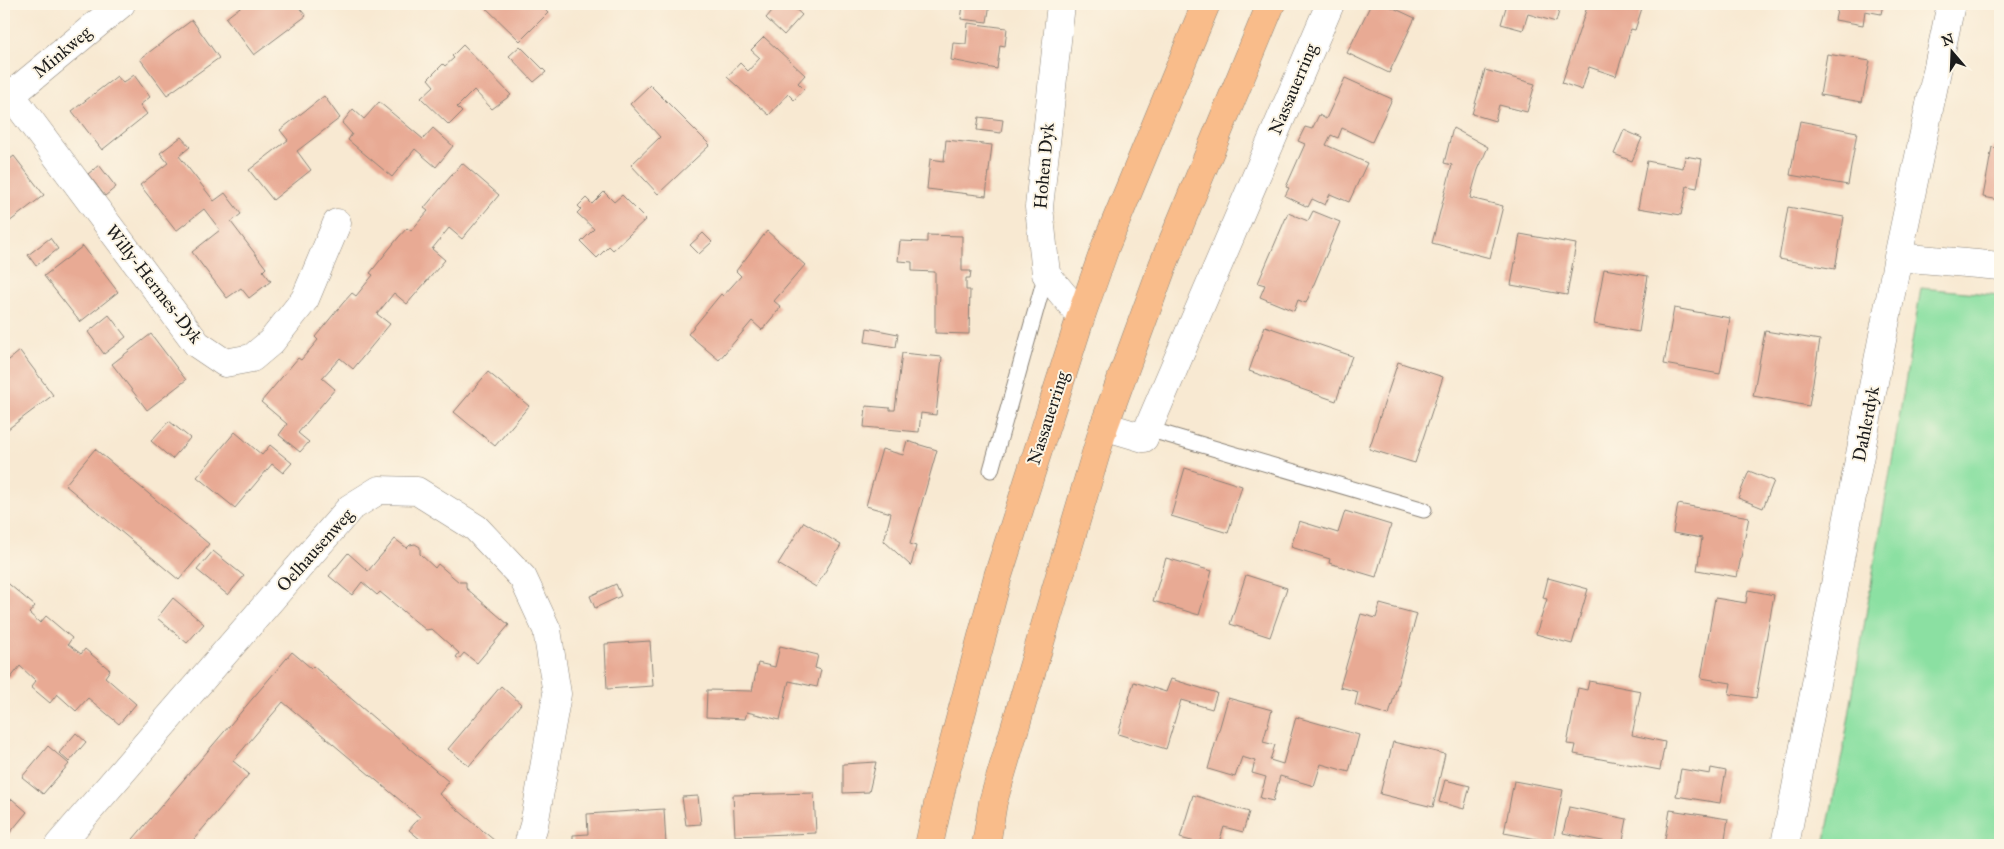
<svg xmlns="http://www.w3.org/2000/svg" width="2004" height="849" font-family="'IM FELL Great Primer',serif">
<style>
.pitch{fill:#8be0a2;stroke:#547e5f}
.building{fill:#e8aa94}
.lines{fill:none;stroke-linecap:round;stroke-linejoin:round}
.service-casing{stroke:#8a8277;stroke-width:17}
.minor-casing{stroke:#8a8277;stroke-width:29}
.primary-casing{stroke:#8a8277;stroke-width:29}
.service{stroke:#fff;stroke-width:15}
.minor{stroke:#fff;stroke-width:28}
.primary{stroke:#f9bc8a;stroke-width:28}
.labels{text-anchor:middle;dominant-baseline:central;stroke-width:4;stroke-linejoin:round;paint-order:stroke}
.street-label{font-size:18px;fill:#1c1c1c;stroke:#fcf5e5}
</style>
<rect width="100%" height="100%" fill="#fcf5e5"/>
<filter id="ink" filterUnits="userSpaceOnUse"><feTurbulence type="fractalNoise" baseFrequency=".02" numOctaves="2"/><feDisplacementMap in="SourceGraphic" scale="10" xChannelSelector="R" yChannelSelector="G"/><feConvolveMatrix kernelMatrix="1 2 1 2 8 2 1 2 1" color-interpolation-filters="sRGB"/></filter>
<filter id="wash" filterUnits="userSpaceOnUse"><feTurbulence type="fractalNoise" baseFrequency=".0096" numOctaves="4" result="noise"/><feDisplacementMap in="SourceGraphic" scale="20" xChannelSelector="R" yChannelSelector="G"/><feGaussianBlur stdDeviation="1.12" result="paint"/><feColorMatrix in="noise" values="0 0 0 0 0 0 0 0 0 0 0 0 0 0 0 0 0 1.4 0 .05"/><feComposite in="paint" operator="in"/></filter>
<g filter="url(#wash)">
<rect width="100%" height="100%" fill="#f8e9d2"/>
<path class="pitch" d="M1921,288L2000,295V845H1824L1844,745Z"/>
<g id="blocks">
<path class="building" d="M244,4H296L306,16L254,55L226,18Z
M482,4H539L548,13L520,41Z
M778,4H790L802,15L784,35L766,18Z
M967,4H990L987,22L961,19L963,6H967Z
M1371,4H1385L1415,18L1389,73L1347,53Z
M1507,4H1561L1556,22L1528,14L1523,30L1501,24Z
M1588,4L1605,6L1606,4L1643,5L1635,30L1631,29L1616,76L1589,67L1582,90L1562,83Z
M1828,4H1883L1881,14L1865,11L1863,25L1835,20L1838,6Z
M192,20L219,58L167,95L140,59Z
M968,23L1007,28L1005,46L1000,45L997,69L951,60L953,43L966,44Z
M764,37L805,75L798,83L804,89L794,100L788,94L769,115L727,77L740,63L748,71L760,58L751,50Z
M463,45L511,95L492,109L474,90L457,107L462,112L449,125L421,98L434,86L428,79L443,64L445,66L454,58L452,56Z
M520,46L546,72L534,82L509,56Z
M1827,54L1870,61L1862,102L1820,95Z
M1485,70L1535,84L1527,112L1499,105L1495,121L1472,114Z
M134,75L150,97L140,105L147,114L102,150L72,111L117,76L123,83Z
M1345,78L1392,99L1372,142L1342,128L1338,138L1331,135L1326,145L1367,163L1349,202L1330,194L1325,205L1312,199L1308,207L1285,196L1289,188L1286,187L1305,144L1298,141L1305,127L1312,129L1319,115L1326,119Z
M650,85L710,145L658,194L631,165L660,137L630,104Z
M324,96L340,118L297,151L311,170L273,200L249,170L288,140L280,130Z
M379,102L423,139L433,128L453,146L436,167L415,149L392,177L348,140L352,134L342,123L353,109L364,119Z
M979,117L1003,120L1001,133L977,130Z
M1800,121L1857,132L1848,185L1790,175Z
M1453,128L1488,147L1478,170L1470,198L1503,206L1490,258L1432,243L1452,165L1444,163Z
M1624,130L1642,138L1632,161L1614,154Z
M181,137L190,147L179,156L214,201L225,193L241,214L231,222L266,268L263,271L271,281L249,298L241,288L227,298L192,252L220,230L204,209L176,231L140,185L168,163L160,153Z
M946,140L992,145L986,196L927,189L930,159L944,161Z
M1992,147L2000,149V200L1983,197Z
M14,156L44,195L4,226V164Z
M1685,156L1702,159L1697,188L1687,186L1681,215L1638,208L1647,161L1683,168Z
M462,163L499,195L462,239L449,228L432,249L445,260L407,304L394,293L377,314L390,324L353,369L340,358L322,378L335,389L298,433L309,442L300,452L279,435L287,424L261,402L298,358L301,360L318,340L315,337L343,303L352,293L356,296L373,275L370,273L398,238L407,228L411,231L428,211L424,208Z
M99,165L116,187L105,196L88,174Z
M604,192L614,202L622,195L646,219L613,250L609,246L597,258L581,242L594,229L577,213L581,209L578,206L586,198L592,204Z
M1788,207L1844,217L1835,269L1779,259Z
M1313,211L1340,222L1306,303L1298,300L1294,311L1260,297L1265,285L1258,283L1288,213L1308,221Z
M767,231L805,265L774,301L781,307L762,330L752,321L719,360L688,334L721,294L723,296L741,276L736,271Z
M703,233L712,242L699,254L690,245Z
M1520,234L1576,244L1567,295L1511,285Z
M927,235L962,236V271H971L970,278H966V290H970L969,334L935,333V272L912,271V262L898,261L900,241L927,242Z
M50,238L58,249L36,266L28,255Z
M83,246L118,292L80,322L44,276Z
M1604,269L1648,276L1639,332L1594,324Z
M1674,308L1730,318L1720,374L1664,364Z
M109,315L126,337L104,354L88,332Z
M1265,326L1352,356L1336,401L1249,371Z
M867,328L898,334L896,347L865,342Z
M1765,331L1820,340L1809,406L1753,396Z
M151,334L186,380L147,410L112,364Z
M20,351L53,395L4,432V364Z
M902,353L942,357L936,415L921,413L919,432L864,427L866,406L890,408V410H895Z
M1398,362L1443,377L1415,463L1369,449Z
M488,372L529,406L495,446L454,412Z
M169,421L190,438L172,459L151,441Z
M235,432L262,455L270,445L292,463L283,473L272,464L235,508L197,477Z
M907,441L937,450L910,544L916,546L911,566L884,541L891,513L866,506L882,449L903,455Z
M95,449L209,544L179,580L65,485Z
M1185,468L1242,486L1228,533L1171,516Z
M1749,471L1774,481L1763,508L1738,498Z
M1678,504L1749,517L1737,577L1697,570L1702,538L1673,533Z
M1345,511L1391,525L1376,577L1329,563L1330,559L1291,547L1299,521L1338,533Z
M804,522L841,545L816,587L778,564Z
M395,539L407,548L410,545L415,544L420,547V554L435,568L438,564L459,582H466V588L509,625L477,663L464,653L459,659L456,657L459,653L432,629L426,630L380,592L377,595L362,582L352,595L329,576L348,553L368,571Z
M213,551L244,576L228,595L197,570Z
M1166,558L1212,571L1199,615L1153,601Z
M1246,575L1287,588L1270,637L1230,624Z
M1548,578L1588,589L1572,644L1536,634L1547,599L1543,598Z
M4,580L35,606L29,613L40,623L46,616L72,638L68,644L81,654L85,649L110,670L105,677L136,704L119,724L88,698L76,711L57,694L50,703L31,687L36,681L20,666L10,679L4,674Z
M616,584L621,596L595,608L590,596Z
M1748,590L1774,595L1756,698L1729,694L1731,683L1701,678L1715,598L1746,603Z
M173,598L204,624L187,643L157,618Z
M1380,604L1417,614L1389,715L1355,705L1358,692L1340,687L1361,614L1376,618Z
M650,641L653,686L607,689L605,644Z
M780,646L818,655L815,668L821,670L817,687L789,681L780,720L747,712L745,719L706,717L707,690L752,691L758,663L775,667Z
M292,652L311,668L313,666L449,782L439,794L495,841L491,845H427L409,830L420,817L283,702L233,761L249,774L189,845H128Z
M1171,679L1217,693L1212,709L1181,700L1166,749L1118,734L1134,682L1166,692Z
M1589,681L1641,691L1632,735L1665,742L1660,770L1574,754L1576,745L1567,744L1578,688L1587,690Z
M501,686L521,704L469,766L448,749Z
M1228,698L1272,710L1263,742L1275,745L1270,760L1283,764L1296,717L1359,735L1349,772L1321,764L1314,786L1280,776L1273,801L1260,798L1266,777L1252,773L1255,761L1242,757L1235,777L1208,769Z
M76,733L86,742L69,762L59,753Z
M1393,742L1445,754L1433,807L1380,794Z
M48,746L69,764L43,794L22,777Z
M876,762L869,792L843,793V764Z
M1711,768L1726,771L1720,803L1676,796L1681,769L1710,774Z
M1445,780L1470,786L1464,809L1439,802Z
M1514,781L1563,790L1553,842L1504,833Z
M814,793L816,833L735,836L733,795Z
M1193,795L1249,812L1243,832L1224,827L1218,845H1207L1180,838Z
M698,796L701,824L686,825L682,797Z
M4,799L8,802L12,799L27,812L4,840Z
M1569,807L1627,819L1622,845L1563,833Z
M664,809L666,845H573V835L588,834L587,814Z
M1670,810L1728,819L1724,845H1664Z"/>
</g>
</g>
<g filter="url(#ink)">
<use href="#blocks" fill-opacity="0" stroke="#8a8277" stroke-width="1"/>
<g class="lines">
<g class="service-casing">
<path id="service" d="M1148,429L1424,510
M991,470L1046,274"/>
</g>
<g class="minor-casing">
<path id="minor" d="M1061,4L1039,207L1046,274L1081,316
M11,95L197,344L225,363L252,358L271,342L305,299L337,223
M4,101L121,4
M1898,257L2000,266
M1104,426L1144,438L1330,4
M59,845L350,508L379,490L417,491L476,528L523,578L547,630L557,694L534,825L528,845
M1785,845L1898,257L1951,4"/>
</g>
<g class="primary-casing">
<path id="primary" d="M929,845L941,790L998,576L1081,316L1106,245L1206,4
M986,845L993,802L1104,426L1163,265L1271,4"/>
</g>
<use href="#service" class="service"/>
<use href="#minor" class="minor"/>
<use href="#primary" class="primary"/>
</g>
</g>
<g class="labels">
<g class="street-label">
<text transform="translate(62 52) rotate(-40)">Minkweg</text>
<text transform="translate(1293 89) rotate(-67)">Nassauerring</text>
<text transform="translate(1044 166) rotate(-85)">Hohen Dyk</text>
<text transform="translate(154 284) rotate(52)">Willy-Hermes-Dyk</text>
<text transform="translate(1048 418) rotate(-72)">Nassauerring</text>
<text transform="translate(1866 424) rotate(-79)">Dahlerdyk</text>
<text transform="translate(315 550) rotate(-48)">Oelhausenweg</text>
</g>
</g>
<rect width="2004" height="849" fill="none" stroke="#fcf5e5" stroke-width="20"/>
<g transform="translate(1952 52) rotate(341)" stroke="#fcf5e5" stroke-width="4" paint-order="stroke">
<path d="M0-4L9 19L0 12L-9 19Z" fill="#1c1c1c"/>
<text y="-8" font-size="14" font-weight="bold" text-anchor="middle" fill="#1c1c1c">N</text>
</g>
</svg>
